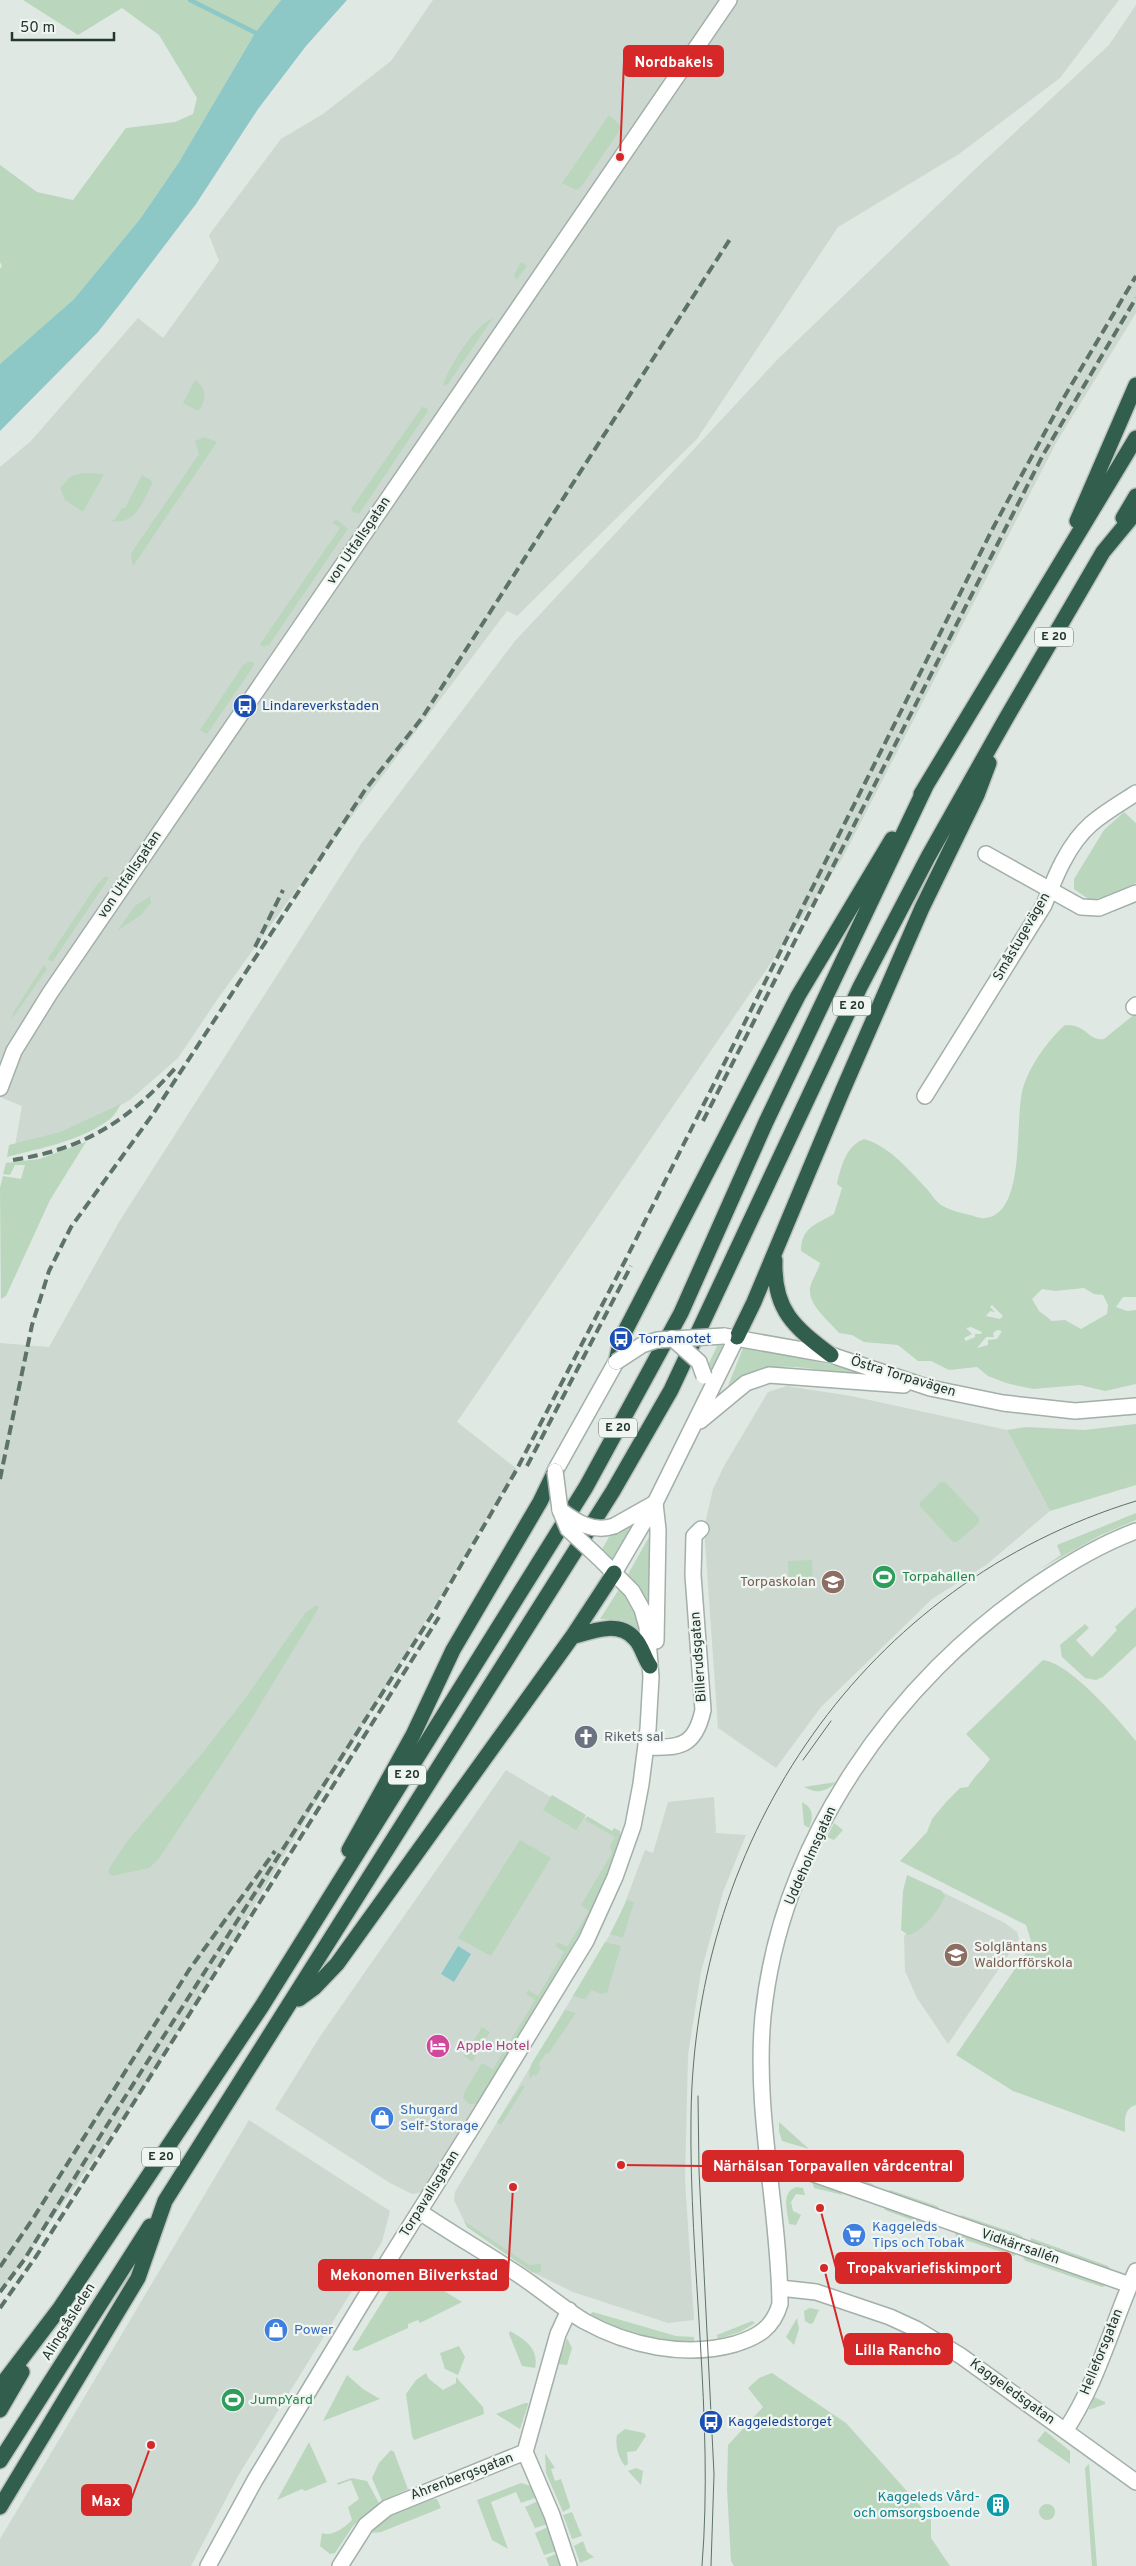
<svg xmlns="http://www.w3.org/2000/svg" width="1136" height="2566" font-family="Overpass,sans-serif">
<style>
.built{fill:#cdd8d1}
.green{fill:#bad7bd;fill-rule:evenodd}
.water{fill:#8dc7c6}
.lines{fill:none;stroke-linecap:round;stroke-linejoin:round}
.stream{stroke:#8dc7c6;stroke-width:4.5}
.minor-casing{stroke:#a3afa9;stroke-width:18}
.tertiary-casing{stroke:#a3afa9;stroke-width:18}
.motorway-casing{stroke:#bdc3c0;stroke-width:18}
.minor{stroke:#fff;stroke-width:15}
.tertiary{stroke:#fff;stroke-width:15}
.motorway{stroke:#325e4e;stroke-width:15}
.tram{stroke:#5d7268;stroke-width:1}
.rail{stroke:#5d7268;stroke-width:4;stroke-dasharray:10 5;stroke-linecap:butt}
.minor-bridge-casing{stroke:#a3afa9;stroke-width:18;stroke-linecap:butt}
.tertiary-bridge-casing{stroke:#a3afa9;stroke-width:18;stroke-linecap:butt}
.minor-bridge{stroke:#fff;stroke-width:15}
.tertiary-bridge{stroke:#fff;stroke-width:15}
.labels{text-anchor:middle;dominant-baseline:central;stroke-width:4.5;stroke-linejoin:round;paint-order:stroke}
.shield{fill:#eff5f1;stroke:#606f68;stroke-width:1}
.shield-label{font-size:12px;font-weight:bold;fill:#22362d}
.street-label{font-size:14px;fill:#22362d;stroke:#eff5f1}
.transit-label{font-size:14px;fill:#164399;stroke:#eff5f1;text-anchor:start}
.leisure-label{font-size:14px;fill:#27864d;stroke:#eff5f1;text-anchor:start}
.education-label{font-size:14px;fill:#785e54;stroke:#eff5f1;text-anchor:end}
.worship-label{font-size:14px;fill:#5b616d;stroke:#eff5f1;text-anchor:start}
.hotel-label{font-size:14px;fill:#b23c85;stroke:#eff5f1;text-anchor:start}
.shop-label{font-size:14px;fill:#366cbe;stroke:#eff5f1;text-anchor:start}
.culture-label{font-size:14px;fill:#0d838f;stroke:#eff5f1;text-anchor:end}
.leader{fill:none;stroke:#d62828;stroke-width:2}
.callout-dot{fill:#d62828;stroke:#eff5f1;stroke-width:2}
.callout{fill:#d62828;stroke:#d62828;stroke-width:2}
.callout-label{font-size:15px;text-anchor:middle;font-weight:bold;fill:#fff}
</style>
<rect width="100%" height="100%" fill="#dfe8e3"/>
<path class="built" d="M433,0H1119L1060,78L959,154L838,227L697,439L517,616L507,611L294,893L219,997L178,1058L130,1100L60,1137L15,1146L22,1106L0,1097V467L31,441L138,318L163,338L219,261L209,235L281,139L323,114L391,61Z
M1136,5V313L1056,443L842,859L457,1422L517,1469L141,2093L0,2293V1343L49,1347L119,1222L361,844L515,641L777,360L971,173L1109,45Z
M787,1386L851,1396L1007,1430L1050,1511L986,1565L932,1599L821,1707L776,1768L718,1728L704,1528L713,1489L724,1466L768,1392Z
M506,1770L621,1839L586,1923L558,1971L423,2192L412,2194L390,2183L275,2109L321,2035Z
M714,1797L716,1833L746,1835L723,1892L701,1972L688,2055L685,2180L694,2320L668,2323L573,2292L532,2272L467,2227L454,2200L455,2192L618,1921L645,1850L653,1853L668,1802Z
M944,1893L1005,1923L1017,1932L1019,1939L948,2044L917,1998L905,1971L904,1936Z
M249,2120L390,2211L382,2242L238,2476L191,2566H0V2539Z"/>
<path class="green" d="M23,0H281L255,33L179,162L140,219L74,299L0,364V269L2,266L0,262V165L37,192L73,200L126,128L175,122L193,114L197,98L159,35L122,8L78,35Z
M609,115L622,127L581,187L576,190L562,183Z
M521,262L527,266L516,280L514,275Z
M493,318L448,384L443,386C448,367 475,325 493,318Z
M195,380C207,388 207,401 198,411L183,403Z
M422,407L427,408L428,411L359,514L353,512L351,509Z
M204,437L217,442L133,566L131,557L132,552L199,454L195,441Z
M84,473L104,474L83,512L65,500L60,488L71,476Z
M142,475L151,480L152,484C143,501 136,525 112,521L116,518L122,508H125Z
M337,520L348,529L269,645L262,647L260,644L340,528L332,522Z
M250,661L254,663L253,667L207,734L200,730L243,665Z
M1124,812L1136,823V883L1111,896L1090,900L1074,889V879L1104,830Z
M105,876L109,878L53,961L47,960L96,886Z
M150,896L151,903L141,915L117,931L135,906Z
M44,965L47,969L12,1019L13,1013Z
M1136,1013V1297H1123L1116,1307L1127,1311L1136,1310V1384L1105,1391L1080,1385L1033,1389L1006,1383L988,1376L977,1367L949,1370L931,1361H918L898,1345L864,1342L852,1335L839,1333C830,1322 808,1305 810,1289C811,1280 818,1272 820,1263L801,1251C801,1227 817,1224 834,1214L842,1188L837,1184C841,1166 846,1146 864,1139C889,1146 908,1169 926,1188C931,1193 935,1201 941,1205C950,1210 960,1213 970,1215C974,1216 980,1219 985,1218C1027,1214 1014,1118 1023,1088C1030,1065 1048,1040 1065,1025C1089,1025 1087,1041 1104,1039ZM1084,1288L1094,1294L1103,1295L1108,1305L1107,1314L1081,1329L1065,1320L1052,1321L1039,1311L1032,1299L1042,1289L1055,1291ZM992,1305L1003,1316L1000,1319L986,1316L990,1311L995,1312L990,1307ZM971,1327L982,1332L981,1334H975V1337L966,1341L964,1338L972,1334L966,1328ZM997,1330L1002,1331L997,1339L988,1340V1345L977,1348L986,1337H994L993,1333Z
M121,1104C118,1109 114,1116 110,1119C81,1141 41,1148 7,1157L9,1145L60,1132Z
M86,1142L50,1200L6,1296L1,1299L0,1188L3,1176L21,1179L25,1165H15L10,1175L3,1174L6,1163L39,1159Z
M718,1344L725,1345L711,1373L709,1363Z
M743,1348L790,1355L885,1378C831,1378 776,1348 728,1386Z
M1136,1424V1485L1050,1511L1007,1430L1026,1427L1085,1430Z
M941,1482H945L979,1518V1523L957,1542H953L920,1506V1502Z
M1136,1513V1520L1101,1535L1040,1569L1061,1555L1057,1545Z
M631,1526V1528L611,1560L601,1551L609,1537Z
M649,1537H651L650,1608L640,1591L627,1576Z
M812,1560L813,1588L789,1589L788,1561Z
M621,1586L639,1614L640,1631L621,1620L600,1619Z
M317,1605L319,1607L317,1611L247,1726L158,1860L149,1868L112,1876L108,1873L110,1867L128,1840L204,1751L244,1700L306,1612Z
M1136,1607V1646L1103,1677L1096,1680L1085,1678L1062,1657L1060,1645L1085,1624L1089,1628L1076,1640L1092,1657L1117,1630L1115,1627Z
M1043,1660C1070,1663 1118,1719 1136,1741V2105C1123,2109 1125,2121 1125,2132L1013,2091L956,2055L1032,1944L1026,1925L900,1861L927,1832L932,1819L947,1801L960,1788L968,1787C975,1775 983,1770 990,1759L966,1734Z
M836,1782C827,1792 816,1794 804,1787Z
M552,1795L586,1815L576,1830L543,1810Z
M802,1802C813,1808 814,1816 809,1828L804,1825Z
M587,1816L612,1831L614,1828L620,1831C628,1870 503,2061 477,2104H469L463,2098L465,2091L482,2063L493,2069L506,2047L497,2041L500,2038L509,2043L535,2000L526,1994L528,1990L538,1996L564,1952L555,1946L558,1942L567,1947L589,1911L581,1905L612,1853L610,1846L615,1837L585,1820Z
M834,1823L843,1830L834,1840L827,1837Z
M520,1840L551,1858L491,1956L458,1938Z
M907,1875L942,1891L945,1896C940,1909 922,1933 908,1935L901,1930L903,1891Z
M627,1900L634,1902L623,1938L610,1934Z
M605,1942L621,1946L607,1993L601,1994L592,1990L585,1999L573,1996Z
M565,2010L576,2013L548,2054L546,2053L538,2065L541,2067L536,2076L533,2074L530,2079L529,2071L532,2063Z
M482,2027L490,2032L472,2062L464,2056Z
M521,2086H525L501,2125L497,2122Z
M779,2122L809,2149L782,2141L779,2131Z
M819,2166L873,2184L874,2186L872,2189L818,2168Z
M812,2181L836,2189L843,2195L814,2188Z
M796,2187L803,2188L805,2195L796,2194L791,2202L793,2211L801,2215L796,2225L789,2224C787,2210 781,2193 796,2187Z
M890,2190L937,2206L940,2210L888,2193Z
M884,2206L923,2220V2221L920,2223L885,2210Z
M961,2215L1018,2234L1023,2237L1019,2239L960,2218Z
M464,2221L529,2265L541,2264V2271L538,2273L532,2272L467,2227Z
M955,2231L1017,2253L1014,2256L956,2237Z
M1031,2238L1108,2266L1111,2271L1030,2243Z
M1024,2255L1107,2284L1108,2285L1102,2287L1026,2261L1023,2258Z
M407,2268L462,2302L420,2323L418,2320L408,2324V2328L357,2351L352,2350L402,2270Z
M810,2308L819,2310L813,2323L810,2324L805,2321L804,2311Z
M593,2312L676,2336L694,2337V2341C656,2341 624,2333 590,2314Z
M797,2318L799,2329L794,2345L786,2337Z
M752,2321L755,2323L740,2332L718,2339L717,2335Z
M510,2331C526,2340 539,2349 535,2368L522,2366L509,2334Z
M567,2338L572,2348L567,2365L558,2364Z
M459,2346L465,2357L458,2375L445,2369L440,2353Z
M426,2373L429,2379L443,2390L456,2383V2377L483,2407L484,2414L414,2440L412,2436L406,2394L416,2380Z
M772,2373L846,2423L931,2518V2538L950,2566H734L731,2561L727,2489L728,2445L763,2407L748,2388L759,2378Z
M347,2375L363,2389L380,2399L323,2421Z
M1094,2397L1105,2402V2404L1089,2410Z
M525,2403H528V2405L520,2429L496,2414Z
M625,2429L644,2433L646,2436L636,2451L627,2452L628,2464L625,2466C618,2457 615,2446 617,2435Z
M1045,2431L1070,2451V2464L1037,2441Z
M309,2442L327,2482L305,2491L302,2489L277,2500Z
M391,2450L394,2452L408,2489L382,2501L372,2478L379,2463Z
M545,2453L555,2468L551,2469L555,2481L561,2479L570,2506V2508L563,2512L546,2473Z
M1089,2464L1097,2566H1092L1085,2468Z
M636,2468L643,2471L641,2485L628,2471Z
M352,2478L367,2481L379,2503L353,2526L335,2553L330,2554L320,2546L322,2533C332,2537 344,2528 352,2520L348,2507L359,2499L351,2480L338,2485L337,2483Z
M521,2483L531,2486L535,2498L521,2503L516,2492L491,2502L508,2549L492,2540L477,2500Z
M434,2499H437L441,2508L381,2532L372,2533C382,2513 414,2506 434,2499Z
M538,2501L548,2524L535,2528L525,2507Z
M1039 2512a8 8 0 1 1 16 0a8 8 0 1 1-16 0Z
M572,2512L582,2536L572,2539L563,2515Z
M548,2527L557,2551L544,2555L535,2533Z
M583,2541L587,2552L594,2557L580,2563L574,2546Z
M558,2553L562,2566H549L546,2558Z"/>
<path class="water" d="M281,0H347L306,46L258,109L196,204L124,299L98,332L0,431V364L74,299L140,219L179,162L255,33Z
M458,1946L471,1954L454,1982L441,1974Z"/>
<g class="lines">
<path class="stream" d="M190,0L260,35"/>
<g class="minor-casing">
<path id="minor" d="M986,854L1081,907L1099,908L1136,893
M1134,1007L1136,1005
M925,1096L1044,905C1055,877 1068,844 1091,824C1105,812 1121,803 1136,793
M655,1503L658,1530L656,1641
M646,1747C680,1748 695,1747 703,1710L693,1575L694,1536L701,1529
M768,2164L808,2172L1130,2285
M420,2212C451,2233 484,2252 516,2273C539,2288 561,2307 584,2321C629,2346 685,2358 735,2344C758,2337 773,2328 780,2304C779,2207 754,2112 763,2016C781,1841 895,1680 1038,1584C1069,1563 1101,1544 1136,1531
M780,2288L816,2292L890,2317L916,2329L961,2356L1136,2482
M1065,2431C1098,2382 1112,2324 1136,2271
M525,2452L552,2515L569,2566
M208,2566L255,2480L363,2301L476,2121L586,1941L615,1877L633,1826L641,1784L648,1729L651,1677L647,1627L642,1609L632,1591L598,1557
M340,2566L366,2525L387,2508L525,2452L558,2334L569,2310"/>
</g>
<g class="tertiary-casing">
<path id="tertiary" d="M0,1088L14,1051L50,993L729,0
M724,1336L831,1355L930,1388L1003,1403L1075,1411L1136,1406
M700,1421L746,1383L769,1375L904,1385
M555,1471L616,1362
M614,1526L653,1504
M614,1573L655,1503L737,1337"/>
</g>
<g class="motorway-casing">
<path id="motorway" d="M1123,518L1136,496
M1077,521L1136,385
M921,794L1136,438
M775,1260C773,1310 794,1327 831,1355
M737,1337L754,1302L842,1092L922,908L977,795L989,763
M616,1362L621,1339L798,996L892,839
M572,1637C592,1631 619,1620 635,1639C642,1646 644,1658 650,1666
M349,1850L413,1735L453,1650L540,1502L555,1471
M299,1999L314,1988L337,1964L572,1637L614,1573
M0,2387L60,2308L262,2006L586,1487L681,1313L766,1122L926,786
M0,2410L22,2372
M0,2461L150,2226
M0,2507L138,2278L165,2201L613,1491L671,1390L860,987L928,857L1004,722L1103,552L1136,512"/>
</g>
<use href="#minor" class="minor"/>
<use href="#tertiary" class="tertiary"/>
<use href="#motorway" class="motorway"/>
<path class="tram" d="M803,1760L831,1721
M698,2096L699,2171L714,2474L711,2566
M702,2566C714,2416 689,2266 691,2116C694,1836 864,1584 1136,1501"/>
<path class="rail" d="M255,947L283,890
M703,1121L1043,455L1136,298
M13,1160C85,1149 130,1120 178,1065
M527,1466L631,1266
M0,1479L32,1325L49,1271L71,1227L153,1114L365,790L422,718L732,236
M0,2267L34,2217L189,1970L275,1851
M0,2292L24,2260L104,2130L432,1615L517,1469L626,1259L993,528L1063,399L1136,276
M0,2308L37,2255L114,2134L439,1617"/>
<g class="minor-bridge-casing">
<path id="minor-bridge" d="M560,1510L568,1529L598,1557"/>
</g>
<g class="tertiary-bridge-casing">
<path id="tertiary-bridge" d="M672,1338L699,1362L704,1376
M616,1362L642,1345L657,1340L724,1336
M555,1471L560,1510C576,1522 593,1533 614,1526"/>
</g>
<use href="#minor-bridge" class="minor-bridge"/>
<use href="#tertiary-bridge" class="tertiary-bridge"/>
</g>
<defs>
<g id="bus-disc" transform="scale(1.25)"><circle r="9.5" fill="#1a4fb4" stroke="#eff5f1"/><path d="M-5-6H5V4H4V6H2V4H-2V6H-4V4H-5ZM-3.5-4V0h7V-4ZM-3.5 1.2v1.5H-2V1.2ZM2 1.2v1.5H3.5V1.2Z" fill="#fff"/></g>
<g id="stadium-disc" transform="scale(1.25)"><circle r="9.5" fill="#2e9e5b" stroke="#eff5f1"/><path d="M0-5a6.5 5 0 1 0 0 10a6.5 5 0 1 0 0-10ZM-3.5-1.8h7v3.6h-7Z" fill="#fff"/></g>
<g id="school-disc" transform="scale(1.25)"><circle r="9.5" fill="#8d6e63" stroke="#eff5f1"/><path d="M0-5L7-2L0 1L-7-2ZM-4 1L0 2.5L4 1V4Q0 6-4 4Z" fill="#fff"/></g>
<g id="church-disc" transform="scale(1.25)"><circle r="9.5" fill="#6b7280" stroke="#eff5f1"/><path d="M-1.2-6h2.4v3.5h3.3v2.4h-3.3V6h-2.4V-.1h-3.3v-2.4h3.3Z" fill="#fff"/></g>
<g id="hotel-disc" transform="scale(1.25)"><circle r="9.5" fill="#d1479c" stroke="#eff5f1"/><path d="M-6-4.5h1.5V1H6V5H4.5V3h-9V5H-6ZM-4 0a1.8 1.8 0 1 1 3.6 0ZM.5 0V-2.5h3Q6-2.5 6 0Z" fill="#fff"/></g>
<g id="shop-disc" transform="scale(1.25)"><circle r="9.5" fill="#3f7fe0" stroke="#eff5f1"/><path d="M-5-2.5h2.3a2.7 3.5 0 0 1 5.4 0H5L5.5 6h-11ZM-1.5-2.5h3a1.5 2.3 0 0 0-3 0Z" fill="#fff"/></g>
<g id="supermarket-disc" transform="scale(1.25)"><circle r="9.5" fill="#3f7fe0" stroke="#eff5f1"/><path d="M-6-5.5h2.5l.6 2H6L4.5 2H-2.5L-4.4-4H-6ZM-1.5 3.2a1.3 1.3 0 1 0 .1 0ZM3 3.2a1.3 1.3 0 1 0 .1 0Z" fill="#fff"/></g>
<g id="building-disc" transform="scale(1.25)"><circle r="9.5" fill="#0f9aa8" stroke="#eff5f1"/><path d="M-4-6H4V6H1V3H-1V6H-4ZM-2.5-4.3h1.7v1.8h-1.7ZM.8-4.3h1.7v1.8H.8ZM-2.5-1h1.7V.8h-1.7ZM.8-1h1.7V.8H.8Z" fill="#fff"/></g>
</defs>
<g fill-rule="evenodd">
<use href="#bus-disc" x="245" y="706"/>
<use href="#bus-disc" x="621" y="1339"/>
<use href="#stadium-disc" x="884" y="1577"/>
<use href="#school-disc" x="833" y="1582"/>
<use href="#church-disc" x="586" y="1737"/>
<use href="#school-disc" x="956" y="1955"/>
<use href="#hotel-disc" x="438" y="2046"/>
<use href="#shop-disc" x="382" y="2118"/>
<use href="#supermarket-disc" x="854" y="2235"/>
<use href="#shop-disc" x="276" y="2330"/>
<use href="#stadium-disc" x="233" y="2400"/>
<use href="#bus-disc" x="711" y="2422"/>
<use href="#building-disc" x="998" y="2505"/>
</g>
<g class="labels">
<g class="shield">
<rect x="1035" y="627.5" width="38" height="19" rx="4"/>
<rect x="833" y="996.5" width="38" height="19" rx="4"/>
<rect x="599" y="1418.5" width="38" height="19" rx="4"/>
<rect x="388" y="1765.5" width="38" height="19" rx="4"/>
<rect x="142" y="2147.5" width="38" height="19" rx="4"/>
</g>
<g class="shield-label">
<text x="1054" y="637">E 20</text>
<text x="852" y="1006">E 20</text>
<text x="618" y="1428">E 20</text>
<text x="407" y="1775">E 20</text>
<text x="161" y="2157">E 20</text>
</g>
<g class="street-label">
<text transform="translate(359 541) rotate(-56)">von Utfallsgatan</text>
<text transform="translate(130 875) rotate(-56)">von Utfallsgatan</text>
<text transform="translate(1022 937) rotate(-60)">Småstugevägen</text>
<text transform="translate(903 1377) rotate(17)">Östra Torpavägen</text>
<text transform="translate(699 1657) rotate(-94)">Billerudsgatan</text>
<text transform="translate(811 1856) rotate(-66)">Uddeholmsgatan</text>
<text transform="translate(430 2194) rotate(-58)">Torpavallsgatan</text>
<text transform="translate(1020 2247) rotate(19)">Vidkärrsallén</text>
<text transform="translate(69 2322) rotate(-58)">Alingsåsleden</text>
<text transform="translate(1102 2352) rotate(-68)">Helleforsgatan</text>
<text transform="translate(1012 2392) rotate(36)">Kaggeledsgatan</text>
<text transform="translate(462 2477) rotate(-21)">Ahrenbergsgatan</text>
</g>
<g class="transit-label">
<text x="262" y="706">Lindareverkstaden</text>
<text x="638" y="1339">Torpamotet</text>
<text x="728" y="2422">Kaggeledstorget</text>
</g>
<g class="leisure-label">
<text x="902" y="1577">Torpahallen</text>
<text x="250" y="2400">JumpYard</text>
</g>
<g class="education-label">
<text x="816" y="1582">Torpaskolan</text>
<text x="974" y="1947" text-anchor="start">Solgläntans<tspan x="974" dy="16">Waldorfförskola</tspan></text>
</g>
<g class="worship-label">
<text x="604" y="1737">Rikets sal</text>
</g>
<g class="hotel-label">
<text x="456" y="2046">Apple Hotel</text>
</g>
<g class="shop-label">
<text x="400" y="2110">Shurgard<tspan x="400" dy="16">Self-Storage</tspan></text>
<text x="872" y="2227">Kaggeleds<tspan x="872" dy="16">Tips och Tobak</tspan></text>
<text x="294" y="2330">Power</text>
</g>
<g class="culture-label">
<text x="980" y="2497">Kaggeleds Vård-<tspan x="980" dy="16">och omsorgsboende</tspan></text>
</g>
</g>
<path class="leader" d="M620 157L624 61M621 2165L703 2166M820 2208L836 2268M513 2187L508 2275M824 2268L845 2349M151 2445L131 2500"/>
<g class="callout-dot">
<circle cx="620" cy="157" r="5"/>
<circle cx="621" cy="2165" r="5"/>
<circle cx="820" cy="2208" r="5"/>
<circle cx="513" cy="2187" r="5"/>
<circle cx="824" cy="2268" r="5"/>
<circle cx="151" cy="2445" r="5"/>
</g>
<g class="callout">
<rect x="624" y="46" width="99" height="30" rx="5"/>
<rect x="703" y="2151" width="260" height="30" rx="5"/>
<rect x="836" y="2253" width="175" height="30" rx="5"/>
<rect x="319" y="2260" width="189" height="30" rx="5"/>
<rect x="845" y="2334" width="107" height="30" rx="5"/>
<rect x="82" y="2485" width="49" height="30" rx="5"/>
</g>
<g class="callout-label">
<text x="674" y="67">Nordbakels</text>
<text x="833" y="2171">Närhälsan Torpavallen vårdcentral</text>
<text x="924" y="2273">Tropakvariefiskimport</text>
<text x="414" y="2280">Mekonomen Bilverkstad</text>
<text x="898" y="2355">Lilla Rancho</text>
<text x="106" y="2506">Max</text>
</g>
<path d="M12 32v8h102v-8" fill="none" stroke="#22362d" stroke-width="2.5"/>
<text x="20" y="32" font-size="15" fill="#22362d" stroke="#eff5f1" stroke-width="4" paint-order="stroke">50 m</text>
</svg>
